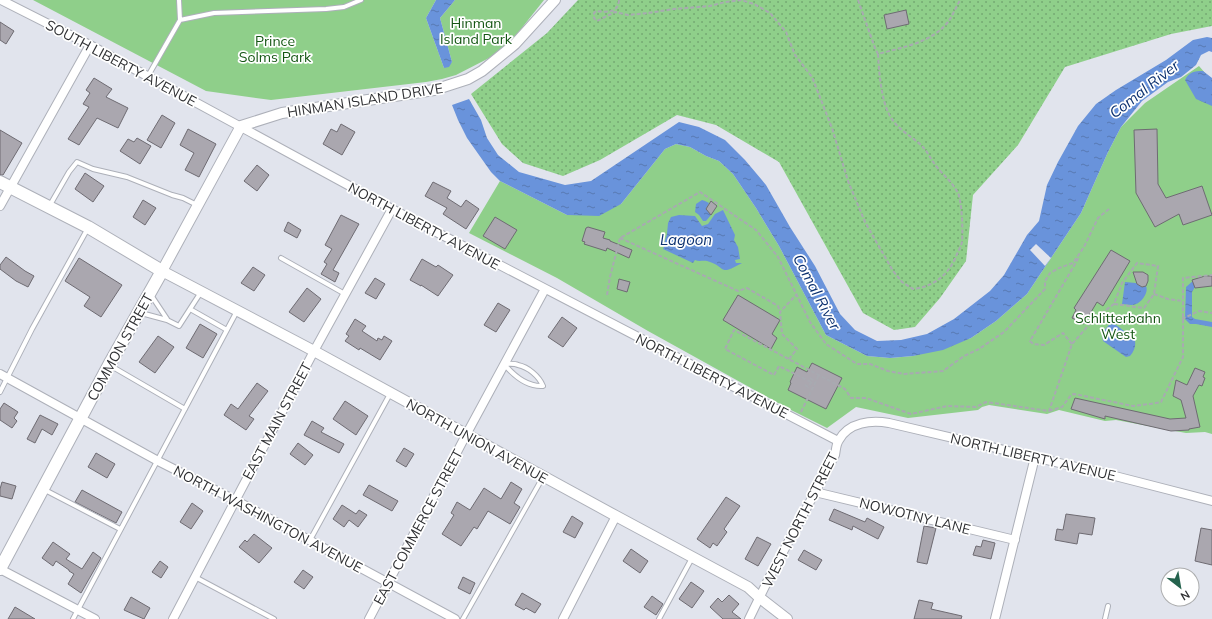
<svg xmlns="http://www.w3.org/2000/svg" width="1212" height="619" font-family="Mulish,sans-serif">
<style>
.grass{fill:url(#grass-dots)}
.green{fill:#8fcf8a}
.water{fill:url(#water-ripples)}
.pier{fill:#e1e4ed}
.building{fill:#aaa7af;stroke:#6e6b72}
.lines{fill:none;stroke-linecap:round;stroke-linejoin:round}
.service-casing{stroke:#adb0b9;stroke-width:6}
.minor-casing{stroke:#adb0b9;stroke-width:10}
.tertiary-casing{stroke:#adb0b9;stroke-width:12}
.secondary-casing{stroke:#adb0b9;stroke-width:14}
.path{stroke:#a8aab1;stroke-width:2;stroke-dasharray:4 2;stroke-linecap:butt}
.service{stroke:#fff;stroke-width:4}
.minor{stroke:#fff;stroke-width:8}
.tertiary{stroke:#fff;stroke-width:10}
.secondary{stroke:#fff;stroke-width:12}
.labels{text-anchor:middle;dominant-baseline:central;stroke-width:3.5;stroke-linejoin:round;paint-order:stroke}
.park-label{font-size:14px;fill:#145613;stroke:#fff}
.street-label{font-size:14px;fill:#303134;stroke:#fff}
.water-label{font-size:15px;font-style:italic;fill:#0c3170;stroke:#fff}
</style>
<defs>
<pattern id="grass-dots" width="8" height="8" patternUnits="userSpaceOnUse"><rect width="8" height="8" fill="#8fcf8a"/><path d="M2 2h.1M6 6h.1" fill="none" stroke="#75a972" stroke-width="1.8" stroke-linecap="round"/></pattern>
<pattern id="water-ripples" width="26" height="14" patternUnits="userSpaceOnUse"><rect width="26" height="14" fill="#6993db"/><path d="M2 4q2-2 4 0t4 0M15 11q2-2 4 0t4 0" fill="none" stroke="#5779b2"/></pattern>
</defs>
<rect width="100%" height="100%" fill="#e1e4ed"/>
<path class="grass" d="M578,0H1212V26L1171,34L1065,67L1018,145L973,195L966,261L940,298L915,327L894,330L863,313L779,162L716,125L677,115L600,160L563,176L523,163L502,144L471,94L547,33Z"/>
<path class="green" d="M33,0H436L426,18L444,68L452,62L440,18L455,0H544L517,34L495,55L456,75L442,79L426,82L271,100L206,91Z
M1199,66L1212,81V434L1205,432L1186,433L1116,420L1105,421L1059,410L1047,414L989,405L982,407L978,410L908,418L856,407L827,428L789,409L648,331L557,278L469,233L500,181L567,215L621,204L665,149L676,144L690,147L706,156L719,161L733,174L756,208L779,246L826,335L867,356L890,358L913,356L971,338L996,321L1027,294L1081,213L1108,152L1121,127L1145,103Z"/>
<path class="water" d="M436,0H455L440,18L452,62L449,67L444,68L426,18Z
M1207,37L1212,38V52L1209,51L1201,55L1196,65L1181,77L1168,82L1142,101L1121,127L1108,152L1081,213L1027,294L996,321L971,338L943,350L913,356L890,358L867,356L826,335L779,246L756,208L733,174L719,161L706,156L690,147L676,144L665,149L621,204L599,216L567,215L500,181L491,172L467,138L458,120L452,105L469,99L481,120L487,138L498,155L519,172L565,185L591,181L679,122L699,127L725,140L745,160L766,185L790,227L815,266L840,314L855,330L877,341L901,340L927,334L954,319L990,291L1004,275L1027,235L1039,221L1047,185L1058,162L1078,126L1096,104L1116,90L1166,60L1193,40Z
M1203,71L1212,78V106L1196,99L1185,80C1189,72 1194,71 1203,71Z
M702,200L705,201L709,203L706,209L711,215L706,221H703L699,215L695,212L696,204Z
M723,210L735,235L734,240L738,247L740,259L735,260L736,263H742C717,277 728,267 707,261C703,260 699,262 695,260L693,263L663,249L665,245L664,244L667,234L668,223L671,217L679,215L695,216L702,226L708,224L715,214Z
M1194,280L1195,287L1192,292V317L1195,319L1212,322V327L1196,324H1190L1185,319L1186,287Z
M1125,282L1136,283L1142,287L1146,286C1149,292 1142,302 1136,304C1132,306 1126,304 1122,304Z
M1113,324L1116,325L1124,331H1130C1137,339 1137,348 1130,356L1126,357L1103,341L1102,333L1109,325Z"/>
<path class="pier" d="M1036,244L1051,258L1045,266L1030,250Z"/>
<path class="building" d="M906,10L909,24L887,29L884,15Z
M0,22L14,31L6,44L0,40Z
M94,78L112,89L106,97L128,108L118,128L97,118L79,145L68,139L89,107L83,104L90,93L86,90Z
M162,115L175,123L161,148L147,140Z
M341,124L355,132L342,155L323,144L331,129L337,132Z
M188,129L216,144L199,177L185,170L194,153L180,145Z
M1157,129L1158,184L1166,198L1202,186L1212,215L1183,225L1179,214L1155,227L1136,193L1134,130Z
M0,130L22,143L3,175H0Z
M137,138L151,146L140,164L120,151L128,139L134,142Z
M257,165L269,175L257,191L244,181Z
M85,173L104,186L93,202L75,189Z
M433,182L451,191L447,198L461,207L466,200L479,209L466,229L443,214L447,208L425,196Z
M143,200L156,208L145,225L133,217Z
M711,201L717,206L711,215L706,209Z
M341,215L359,224L333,270L339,273L335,282L321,274L327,264L324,262L332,249L325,245Z
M495,217L517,230L505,249L483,236Z
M288,222L301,230L297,238L284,231Z
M588,227L605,232L603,238L610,240V241L632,250L629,258L607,248L606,251L584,244L585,242L582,241L586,228Z
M1111,250L1130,261L1103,306L1097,302L1084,324L1072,318L1076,310L1074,308Z
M6,257L25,271L34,276L28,287L16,281L0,269V265Z
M79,258L122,285L101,317L84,306L90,297L65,281Z
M422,259L436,267L438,265L453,275L438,296L421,285V286L410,280Z
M253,267L265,275L254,291L241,283Z
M1133,272H1143L1148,275V281L1146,286L1142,287L1137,284Z
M1205,276H1212V286L1195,288L1192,280Z
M375,278L385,284L376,299L365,293Z
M619,279L630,282L627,292L617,289Z
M307,288L321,299L304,322L289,312Z
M738,295L780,320L772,334L777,338L771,349L723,320Z
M498,303L510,310L496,332L484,325Z
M562,317L577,328L563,347L548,337Z
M355,319L366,326L362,331L377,341L378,338L382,340L384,336L392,341L380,360L360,348L359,350L345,341L349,336L346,334Z
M200,324L217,334L203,358L186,348Z
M158,336L174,347L155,373L139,362Z
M812,363L842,378L826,409L788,390L791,383L790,382L797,367L807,372Z
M1195,368L1205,372L1203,377L1205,378L1202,386L1199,385L1193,396L1200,427L1189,429V430L1171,431L1105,416V419L1071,409L1075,398L1170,419L1186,418L1181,400L1173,396L1176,380L1187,385Z
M257,383L268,391L249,416L254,419L246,430L224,415L231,404L238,409Z
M345,401L368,416L356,435L333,419Z
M4,403L18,412L14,418L17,421L12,428L0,420V409Z
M40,415L58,424L52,435L42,429L35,443L27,439Z
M312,421L324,428L321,432L344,444L339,453L304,435Z
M298,443L313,455L305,465L290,454Z
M404,448L414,454L406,467L396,461Z
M96,453L115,464L107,478L88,467Z
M2,482L16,486L12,499L0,496V489Z
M511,482L522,489L514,503L520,507L510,524L488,511L477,529L474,527L461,546L442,534L454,515L451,513L457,502L470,510L484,488L501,499Z
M369,485L398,501L392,511L363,495Z
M82,490L122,512L116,523L75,502Z
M726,497L740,506L724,529L727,532L717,546L713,543L710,548L697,539Z
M192,503L203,511L191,529L180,522Z
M342,505L356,514L359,510L367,515L358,527L349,520L344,527L333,519Z
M834,509L865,522L867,518L884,527L878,539L853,526L852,530L829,520Z
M1066,514L1095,518L1092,535L1079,533L1077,544L1055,540L1057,529L1063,530Z
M572,516L583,523L575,538L563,532Z
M924,526L936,528L927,564L917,562Z
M1201,528L1212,530V565L1195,561Z
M254,534L272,548L259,563L239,547L245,540L247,542Z
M757,537L771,544L758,566L745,559Z
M983,540L995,543L991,559L973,555L976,546L981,547Z
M53,542L70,554L66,559L82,569L93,552L101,558L81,593L68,584L74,574L69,571V570L56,561L53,566L42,558Z
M631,549L648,561L640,573L623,561Z
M804,550L822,560L816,570L798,560Z
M160,561L168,567L161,578L152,572Z
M303,570L313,577L304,589L294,582Z
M463,577L475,583L470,594L458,588Z
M691,582L704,591L692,608L679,599Z
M522,593L541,604L535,613L526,608L524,610L515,605Z
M729,595L739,604L732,612L741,619H723L710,607L718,598L722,602Z
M652,596L663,604L656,615L644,607Z
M131,597L150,608L144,619L124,610Z
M919,600L933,603L931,609L962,616L961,619H914Z
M15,607L35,619H8Z"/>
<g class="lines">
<g class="service-casing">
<path id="service" d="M179,0L180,20L214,13L326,9L344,7L361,0
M148,76L180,20
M50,205L69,172L77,162L93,169L127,177L172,195L183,198L197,205
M281,258L345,294
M151,295L167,319
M190,309L227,330
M141,313L167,320L179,326L201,292
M504,364C508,364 514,363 518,365C528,367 539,376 543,386C527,387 514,376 504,364Z
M111,366L185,409
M0,392L32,329L88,228
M45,490L120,529
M310,540L390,394
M195,577L274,619
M73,619L237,311
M463,619L543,477
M659,619L692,558
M1105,619L1108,606"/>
</g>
<g class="minor-casing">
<path id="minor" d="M1,0L90,45L392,209L838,441
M0,206L90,45
M0,374L158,461L235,500L455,619
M815,492L1015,540
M0,569L95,619
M173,619L314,351L392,209
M369,619L466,435L545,289
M563,619L616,516
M749,619L769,578L835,455C836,450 836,444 839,440C849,422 871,420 889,423L1115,476L1212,501
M995,619L1035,457"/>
</g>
<g class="tertiary-casing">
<path id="tertiary" d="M555,0L515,44L482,71L468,79L434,90L282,113L241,126L162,271L314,351L616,516L748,587L760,598L787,619"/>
</g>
<g class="secondary-casing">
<path id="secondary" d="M0,182L88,227L162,271L109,365L0,569"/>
</g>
<path class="path" d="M619,0C618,14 606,12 596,11L594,13V18L597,21L615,12L628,15L648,13L674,9L710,6L725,2L741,0L754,4L770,13L786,32L795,55L812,77L832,128L848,181L865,222L893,271L902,282L913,289C932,287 946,277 955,259C957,253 961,247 962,242C963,232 962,202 958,193C953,183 944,176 937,167C931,160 928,152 921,145C911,136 897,129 890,116C881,100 879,72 878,54
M858,0L875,48L878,54C903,47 931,43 948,22C953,15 956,7 960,0
M620,238L738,291L747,288L778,306L780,312
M1154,294L1168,299L1182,301
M607,295L610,277L620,238L700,192L756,230L778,257L810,322L826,344L857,364H870L888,371L904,374L943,371L964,356L979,349L1004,332L1045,289V281L1050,273L1059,268L1073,263L1084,247L1098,218L1109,209
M1182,319L1199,311L1212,313
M1072,344L1063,333L1044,345L1033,344L1030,341L1078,259L1077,257
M789,359L797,349L782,334L780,312L796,295
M811,382L779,366L774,375L725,349L734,330L845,389L851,398H866L911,414L947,406L976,407L986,402L1049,411L1072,344L1094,319L1114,304L1122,283L1137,263L1158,266L1154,294L1144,308L1114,304
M805,385L808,387L813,380L810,378
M1049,411L1062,407L1071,395L1074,394L1133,406L1150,404L1161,402L1183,357V278L1212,275
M801,412L819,375"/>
<use href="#service" class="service"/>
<use href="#minor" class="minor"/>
<use href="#tertiary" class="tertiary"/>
<use href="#secondary" class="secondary"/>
</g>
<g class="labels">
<g class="park-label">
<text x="476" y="23">Hinman<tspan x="476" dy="16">Island Park</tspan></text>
<text x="275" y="41">Prince<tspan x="275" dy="16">Solms Park</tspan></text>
<text x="1118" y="318">Schlitterbahn<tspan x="1118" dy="16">West</tspan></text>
</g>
<g class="street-label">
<text transform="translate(121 63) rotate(28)">SOUTH LIBERTY AVENUE</text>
<text transform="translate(365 100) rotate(-9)">HINMAN ISLAND DRIVE</text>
<text transform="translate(424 226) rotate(28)">NORTH LIBERTY AVENUE</text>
<text transform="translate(120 347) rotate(-61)">COMMON STREET</text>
<text transform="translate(712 376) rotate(27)">NORTH LIBERTY AVENUE</text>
<text transform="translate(277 421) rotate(-62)">EAST MAIN STREET</text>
<text transform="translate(477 441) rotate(29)">NORTH UNION AVENUE</text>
<text transform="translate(1033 457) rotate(13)">NORTH LIBERTY AVENUE</text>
<text transform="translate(915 516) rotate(14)">NOWOTNY LANE</text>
<text transform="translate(268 519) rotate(28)">NORTH WASHINGTON AVENUE</text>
<text transform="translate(800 520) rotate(-63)">WEST NORTH STREET</text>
<text transform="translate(418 527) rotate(-62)">EAST COMMERCE STREET</text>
</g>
<g class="water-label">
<text transform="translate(1144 89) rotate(-38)">Comal River</text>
<text x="686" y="239">Lagoon</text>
<text transform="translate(817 292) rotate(62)">Comal River</text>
</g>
</g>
<g transform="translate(1180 587) rotate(149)"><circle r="19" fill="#ffffff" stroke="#acadae"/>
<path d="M0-3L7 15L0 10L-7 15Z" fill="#25634e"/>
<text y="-6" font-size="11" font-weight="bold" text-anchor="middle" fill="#303134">N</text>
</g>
</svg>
